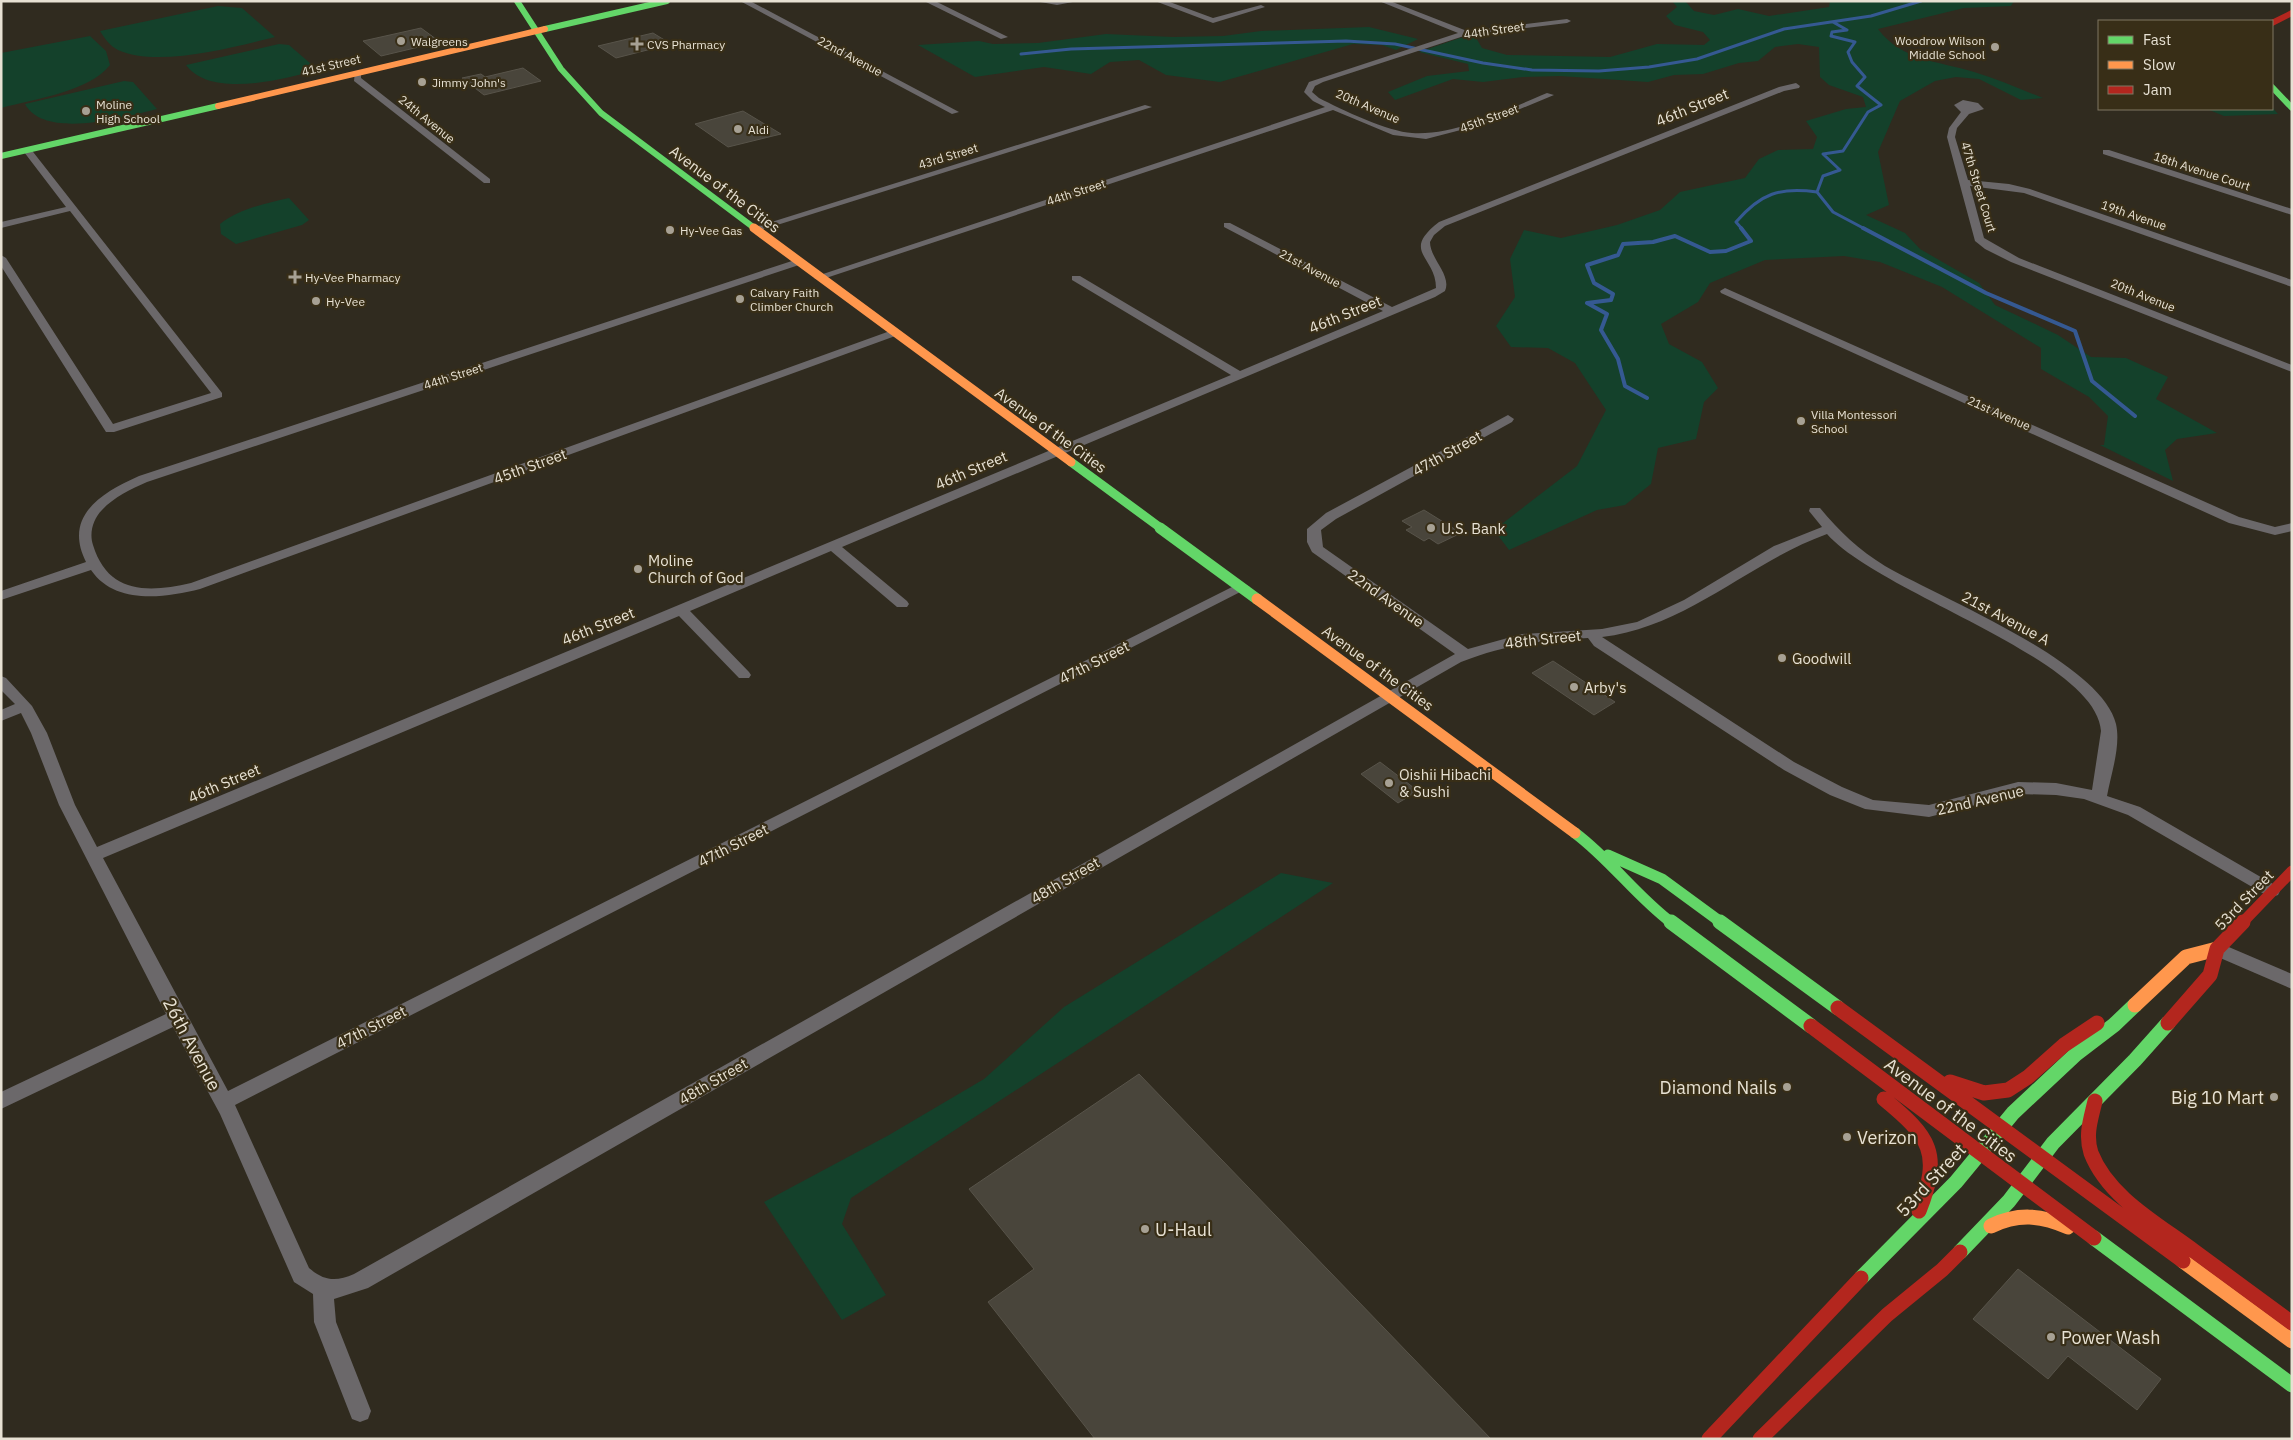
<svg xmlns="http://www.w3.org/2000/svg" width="2293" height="1440" font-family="'IBM Plex Sans',sans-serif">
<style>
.green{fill:#14412b}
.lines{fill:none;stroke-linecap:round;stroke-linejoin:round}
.stream-far1{stroke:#355992;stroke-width:3}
.stream{stroke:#355992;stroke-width:4}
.building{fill:#49453b;stroke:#58544a}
.street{fill:#6b686a;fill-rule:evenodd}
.fast-far3{stroke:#63d668;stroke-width:6}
.fast-far2{stroke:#63d668;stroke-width:9}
.fast-far1{stroke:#63d668;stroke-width:11}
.fast{stroke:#63d668;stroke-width:15}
.slow-far3{stroke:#ff974d;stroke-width:6}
.slow-far2{stroke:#ff974d;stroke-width:9}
.slow-far1{stroke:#ff974d;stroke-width:11}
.slow{stroke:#ff974d;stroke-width:15}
.jam-far2{stroke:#b3261e;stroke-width:6}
.jam-far1{stroke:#b3261e;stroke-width:11}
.jam{stroke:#b3261e;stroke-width:15}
.poi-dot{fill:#a7a194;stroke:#382e17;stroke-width:2}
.labels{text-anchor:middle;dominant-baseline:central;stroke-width:4.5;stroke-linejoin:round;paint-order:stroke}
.far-street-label{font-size:12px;fill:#e7e1d3;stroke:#382e17}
.far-poi-label{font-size:12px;fill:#e7e1d3;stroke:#382e17;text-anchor:start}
.street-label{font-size:15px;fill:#e7e1d3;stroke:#382e17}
.poi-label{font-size:15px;fill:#e7e1d3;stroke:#382e17;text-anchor:start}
.near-street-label{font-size:18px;fill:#e7e1d3;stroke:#382e17}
.near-poi-label{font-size:18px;fill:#e7e1d3;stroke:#382e17;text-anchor:start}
</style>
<rect width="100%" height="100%" fill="#302b1f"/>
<path class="green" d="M1672,1H1685L1694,11L1714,15L1738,9L1769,16L1829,7L1830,1H2014L2011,6L1964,8L1878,29C1902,61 1939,61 1974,72C1998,79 2020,89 2043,98L2021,100L1979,79L1956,77L1935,81L1900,101L1878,152L1889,205L1866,215L1905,233L1920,249L1979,283L1995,305L2058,335L2091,357L2126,358L2168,377L2156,399L2217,433L2177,439L2165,450L2173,481L2100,445H2104L2108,416L2089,397L2041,369V348L1942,287L1880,262L1844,256L1765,260L1710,283L1698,302L1661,324L1669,344L1702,362L1718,388L1704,402L1696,439L1658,448L1651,484L1625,505L1597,510L1509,550L1494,530L1577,466L1606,410L1575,363L1548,348L1511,347L1496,326L1515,297L1510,259L1524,230L1561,238L1617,225L1660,210L1680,192L1745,178L1759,159L1778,150L1813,149L1817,137L1806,121L1846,109L1866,107L1863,97L1829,85L1820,77L1819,47L1798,44L1775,47L1758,61L1739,63L1703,74L1674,75L1648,82L1560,76L1523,77L1483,82L1453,79L1395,100L1388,92L1427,76L1469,71L1468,64L1419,52L1460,38L1475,36L1482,48L1507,55L1610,57L1657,44L1704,45L1710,40L1703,32L1675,25L1666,16L1677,7Z
M218,6L242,8L275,37C234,47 158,68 118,50C110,46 105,39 100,31Z
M1369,27L1418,39L1396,50L1382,45L1353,44L1220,82L1166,75L1139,60L1110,62L1091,74L1044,67L975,77L918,45L979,41L993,44L1038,43L1106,34L1173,37L1223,36L1261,31Z
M90,36L106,51L110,65C89,92 34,99 1,108V53Z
M279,44L289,45L318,70C284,79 211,99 186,65Z
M124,81L133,82L157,109C126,117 44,140 25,104Z
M2272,107L2278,114L2224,116L2207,109H2272Z
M289,198L309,220L302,225L236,244L221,234L220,224C241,208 264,204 289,198Z
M1281,873L1333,883L851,1198L842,1224L886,1295L842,1320L764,1202L889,1135L984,1079L1064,1007Z"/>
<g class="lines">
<path class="stream-far1" d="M1833,22L1847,30L1832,32L1831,36L1855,42L1848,52L1852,62L1865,77L1857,86L1881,105L1868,112L1843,151L1823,154L1840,170L1823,176L1817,192L1833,212L1865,229
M1021,54L1071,49L1346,41L1395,44L1483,63L1532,70L1599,71L1649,67L1697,59L1784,29L1871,16L1921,1
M1742,229L1736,222C1761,193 1780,187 1817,192"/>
<path class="stream" d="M1863,228L1986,293L2075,331L2092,381L2135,416
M1647,398L1625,386L1618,359L1601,330L1607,314L1587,303L1611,300L1613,294L1594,283L1587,265L1618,255L1623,244L1653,242L1675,236L1710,252L1726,251L1751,241L1741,228"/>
</g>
<path class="building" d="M421,28L440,42L381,56L363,41Z
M653,33L671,44L616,58L598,46Z
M523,68L541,81L484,95L462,78L481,74L485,77Z
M743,111L781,134L728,147L695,124Z
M1424,510L1461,533L1438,544L1429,538L1424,541L1406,530L1412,527L1402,521Z
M1553,661L1615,702L1594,715L1532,673Z
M1380,762L1418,791L1398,803L1361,774Z
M1139,1074L1491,1439H1095L988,1302L1034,1269L969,1189Z
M2018,1269L2161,1379L2137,1410L2068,1356L2048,1379L1973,1319Z"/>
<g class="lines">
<path class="street" d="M740,1H750L959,112L952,114Z
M924,1H935L1008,37L1001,39Z
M1035,1H1078L1057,5Z
M1155,1H1167L1213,18L1261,5L1265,7L1213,23Z
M1379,1H1390L1467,31L1567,19L1571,21L1567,23L1467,35L1323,82L1315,86L1312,92L1319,98C1340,109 1389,132 1412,133C1455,136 1508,109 1547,93L1554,95L1484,124L1426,139L1393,135L1333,110L823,279H815L814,277L1325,107L1313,101L1304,92L1309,82L1458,33Z
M355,71H361V78L490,179V183H484L354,81Z
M1796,83L1800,86L1799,88L1784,91L1445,226L1434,235L1430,242C1430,259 1452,275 1445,291L1435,297L842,547L907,601L909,604L907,607H897L831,551L690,611L749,672L751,675L749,678H739L679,616L103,858L228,1091L1238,584L1243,583L1250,587L235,1105L309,1268C324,1281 336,1282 354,1274L1455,654L1312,552L1307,542V529L1326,513L1508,415L1514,419L1512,422L1336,519L1321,530L1323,547L1468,649L1522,634L1602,629L1637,622L1684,600L1774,546L1822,527L1809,511L1810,508H1820C1839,531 1859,550 1885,566C1940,598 2101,662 2116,724C2121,746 2111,774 2107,796L2140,807L2278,887L2280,891L2278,895L2272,897L2266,895L2128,815L2084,799L2056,795L2018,794L1929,817L1865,809L1830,795L1784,770L1594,646L1588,638C1539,641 1507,644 1461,662L368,1288L334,1299L336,1322L371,1411L368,1419L360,1422L352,1419L314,1322L313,1294L294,1282L220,1114L173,1027L1,1109V1092L166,1014L59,805L31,733L21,713L1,721V710L15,704L1,690V676L6,678L32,706L47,733L75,805L97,847L1231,375L1072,280V276H1080L1240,371L1383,311L1224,227V223H1230L1392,307L1436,288C1436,256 1400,252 1439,222L1779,87ZM1827,534C1880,594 2096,658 2101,731L2092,790L2056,783L2018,782L1929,805L1873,800L1842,787L1794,762L1602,637C1687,627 1749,562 1827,534Z
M1963,100L1978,103L1984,109L1969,114L1957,128L1955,137L1968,180L2009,184L2030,189L2292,280V287L2024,193L1970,186L1984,238L2019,258L2292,365V372L2011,262L1985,249L1975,241L1947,137L1949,128L1961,112L1954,105Z
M1145,105L1152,107L758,231L749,229Z
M24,148H30L222,393V397L114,432H106L1,266V255L6,258L113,424L211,393L70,211L1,228V222L66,207L24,152Z
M2103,150H2109L2292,209V215L2103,154Z
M798,259L802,260V264L147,482C131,489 114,497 102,510C93,519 89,533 93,545C108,594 148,593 191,583L890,331H898V335L200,589C164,598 115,605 91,570L1,600V591L86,562C63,516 101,493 139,476Z
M1725,288L2239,517L2275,527L2292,523V531L2275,535L2229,523L1721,293L1720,291Z
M2217,942L2292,974V989L2211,954L2208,949L2211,944Z"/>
<path class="fast-far3" d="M517,1L561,69L601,113L753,227
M545,29L667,1
M2272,87L2292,108
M1,156L218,106"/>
<path class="fast-far2" d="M1071,462L1162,529"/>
<path class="fast-far1" d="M1160,528L1257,599
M1575,833C1611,860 1636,896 1672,923
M1608,855L1662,879L1722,923"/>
<path class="fast" d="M1671,922L1811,1026
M1720,922L1838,1008
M2094,1238L2292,1385
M1960,1252L2009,1201L2053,1143L2135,1060L2168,1023
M1861,1278L1956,1182L2013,1113L2076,1054L2114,1025L2135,1005"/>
<path class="slow-far3" d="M218,106L545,29
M753,227L756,229"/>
<path class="slow-far2" d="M754,228L1071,462"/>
<path class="slow-far1" d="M1257,599L1575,833"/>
<path class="slow" d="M2135,1005L2186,957L2217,949
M1991,1226C2018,1213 2041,1215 2068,1227
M2183,1261L2292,1341"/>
<path class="jam-far2" d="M2272,23L2292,13"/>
<path class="jam-far1" d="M2242,923L2292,871"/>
<path class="jam" d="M1838,1008L2183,1261
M2168,1023L2210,975L2217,949L2243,922
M1811,1026L2094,1238
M1950,1082L1984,1093L2008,1090L2028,1077L2064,1045L2097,1023
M1884,1099C1930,1137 1942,1153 1919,1211
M2095,1101C2091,1119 2085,1134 2091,1153C2108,1197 2158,1224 2194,1251C2227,1275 2259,1299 2292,1323
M1709,1439L1861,1278
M1760,1439L1887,1315L1942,1270L1960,1252"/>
</g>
<g class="poi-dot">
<circle cx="401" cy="41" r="5"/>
<path d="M634.5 36.5h5v5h5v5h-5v5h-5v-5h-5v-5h5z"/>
<circle cx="1995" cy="47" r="5"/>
<circle cx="422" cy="82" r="5"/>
<circle cx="86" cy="111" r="5"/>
<circle cx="738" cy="129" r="5"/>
<circle cx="670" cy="230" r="5"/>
<path d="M292.5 269.5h5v5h5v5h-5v5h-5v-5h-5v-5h5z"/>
<circle cx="740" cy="299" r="5"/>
<circle cx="316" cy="301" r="5"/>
<circle cx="1801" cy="421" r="5"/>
<circle cx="1431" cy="528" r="5"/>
<circle cx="638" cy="569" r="5"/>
<circle cx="1782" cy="658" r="5"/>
<circle cx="1574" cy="687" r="5"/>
<circle cx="1389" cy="783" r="5"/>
<circle cx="1787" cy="1087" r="5"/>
<circle cx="2274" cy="1097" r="5"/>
<circle cx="1847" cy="1137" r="5"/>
<circle cx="1145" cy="1229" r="5"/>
<circle cx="2051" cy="1337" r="5"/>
</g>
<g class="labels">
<g class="far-street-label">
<text transform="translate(1494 30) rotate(-8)">44th Street</text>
<text transform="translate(850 56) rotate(28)">22nd Avenue</text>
<text transform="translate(331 65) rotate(-13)">41st Street</text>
<text transform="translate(1368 106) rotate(23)">20th Avenue</text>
<text transform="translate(1489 118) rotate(-20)">45th Street</text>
<text transform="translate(427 119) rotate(39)">24th Avenue</text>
<text transform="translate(948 156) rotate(-17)">43rd Street</text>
<text transform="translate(2202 171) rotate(18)">18th Avenue Court</text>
<text transform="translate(1979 187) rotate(73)">47th Street Court</text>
<text transform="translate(1076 192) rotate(-18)">44th Street</text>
<text transform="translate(2134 215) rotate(19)">19th Avenue</text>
<text transform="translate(1310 268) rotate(28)">21st Avenue</text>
<text transform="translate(2143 295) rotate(22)">20th Avenue</text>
<text transform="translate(453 376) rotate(-18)">44th Street</text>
<text transform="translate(1999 413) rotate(24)">21st Avenue</text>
</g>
<g class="far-poi-label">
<text x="1985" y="40" text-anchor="end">Woodrow Wilson<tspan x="1985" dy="14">Middle School</tspan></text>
<text x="411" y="41">Walgreens</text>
<text x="647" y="44">CVS Pharmacy</text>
<text x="432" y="82">Jimmy John's</text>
<text x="96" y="104">Moline<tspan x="96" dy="14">High School</tspan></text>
<text x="748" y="129">Aldi</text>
<text x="680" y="230">Hy-Vee Gas</text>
<text x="305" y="277">Hy-Vee Pharmacy</text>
<text x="750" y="292">Calvary Faith<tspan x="750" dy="14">Climber Church</tspan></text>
<text x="326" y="301">Hy-Vee</text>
<text x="1811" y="414">Villa Montessori<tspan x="1811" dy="14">School</tspan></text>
</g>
<g class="street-label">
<text transform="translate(1692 107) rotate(-22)">46th Street</text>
<text transform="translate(725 189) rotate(37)">Avenue of the Cities</text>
<text transform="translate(1345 314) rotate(-22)">46th Street</text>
<text transform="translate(1051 430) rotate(36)">Avenue of the Cities</text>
<text transform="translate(1447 453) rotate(-29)">47th Street</text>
<text transform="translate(530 466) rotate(-20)">45th Street</text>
<text transform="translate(971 470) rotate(-23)">46th Street</text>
<text transform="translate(1386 598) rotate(35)">22nd Avenue</text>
<text transform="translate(2006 618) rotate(28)">21st Avenue A</text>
<text transform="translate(598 626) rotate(-22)">46th Street</text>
<text transform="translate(1543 639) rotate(-6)">48th Street</text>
<text transform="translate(1094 662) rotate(-27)">47th Street</text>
<text transform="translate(1378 668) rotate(36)">Avenue of the Cities</text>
<text transform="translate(224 783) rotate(-23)">46th Street</text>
<text transform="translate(1980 800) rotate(-13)">22nd Avenue</text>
<text transform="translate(733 845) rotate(-27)">47th Street</text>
<text transform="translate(1065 880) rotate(-30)">48th Street</text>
<text transform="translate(2244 900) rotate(-46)">53rd Street</text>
<text transform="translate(371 1027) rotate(-27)">47th Street</text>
<text transform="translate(713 1081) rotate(-30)">48th Street</text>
</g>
<g class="poi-label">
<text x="1441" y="528">U.S. Bank</text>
<text x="648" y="560">Moline<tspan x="648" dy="17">Church of God</tspan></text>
<text x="1792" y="658">Goodwill</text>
<text x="1584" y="687">Arby's</text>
<text x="1399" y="774">Oishii Hibachi<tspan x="1399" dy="17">&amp; Sushi</tspan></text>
</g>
<g class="near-street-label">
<text transform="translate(192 1044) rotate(62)">26th Avenue</text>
<text transform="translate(1951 1110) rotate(37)">Avenue of the Cities</text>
<text transform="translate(1931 1180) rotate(-47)">53rd Street</text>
</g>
<g class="near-poi-label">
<text x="1777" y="1087" text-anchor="end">Diamond Nails</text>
<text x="2264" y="1097" text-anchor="end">Big 10 Mart</text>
<text x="1857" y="1137">Verizon</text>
<text x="1155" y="1229">U-Haul</text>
<text x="2061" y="1337">Power Wash</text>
</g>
</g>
<rect width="2293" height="1440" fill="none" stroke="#e7e1d3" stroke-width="5"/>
<rect x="2098" y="20" width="175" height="90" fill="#382e17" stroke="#7e7662"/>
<rect x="2108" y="36" width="25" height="8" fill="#63d668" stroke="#7e7662"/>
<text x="2143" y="45" font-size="15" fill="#e7e1d3">Fast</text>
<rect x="2108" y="61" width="25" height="8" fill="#ff974d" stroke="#7e7662"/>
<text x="2143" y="70" font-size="15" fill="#e7e1d3">Slow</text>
<rect x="2108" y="86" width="25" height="8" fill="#b3261e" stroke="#7e7662"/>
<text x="2143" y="95" font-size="15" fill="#e7e1d3">Jam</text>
</svg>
